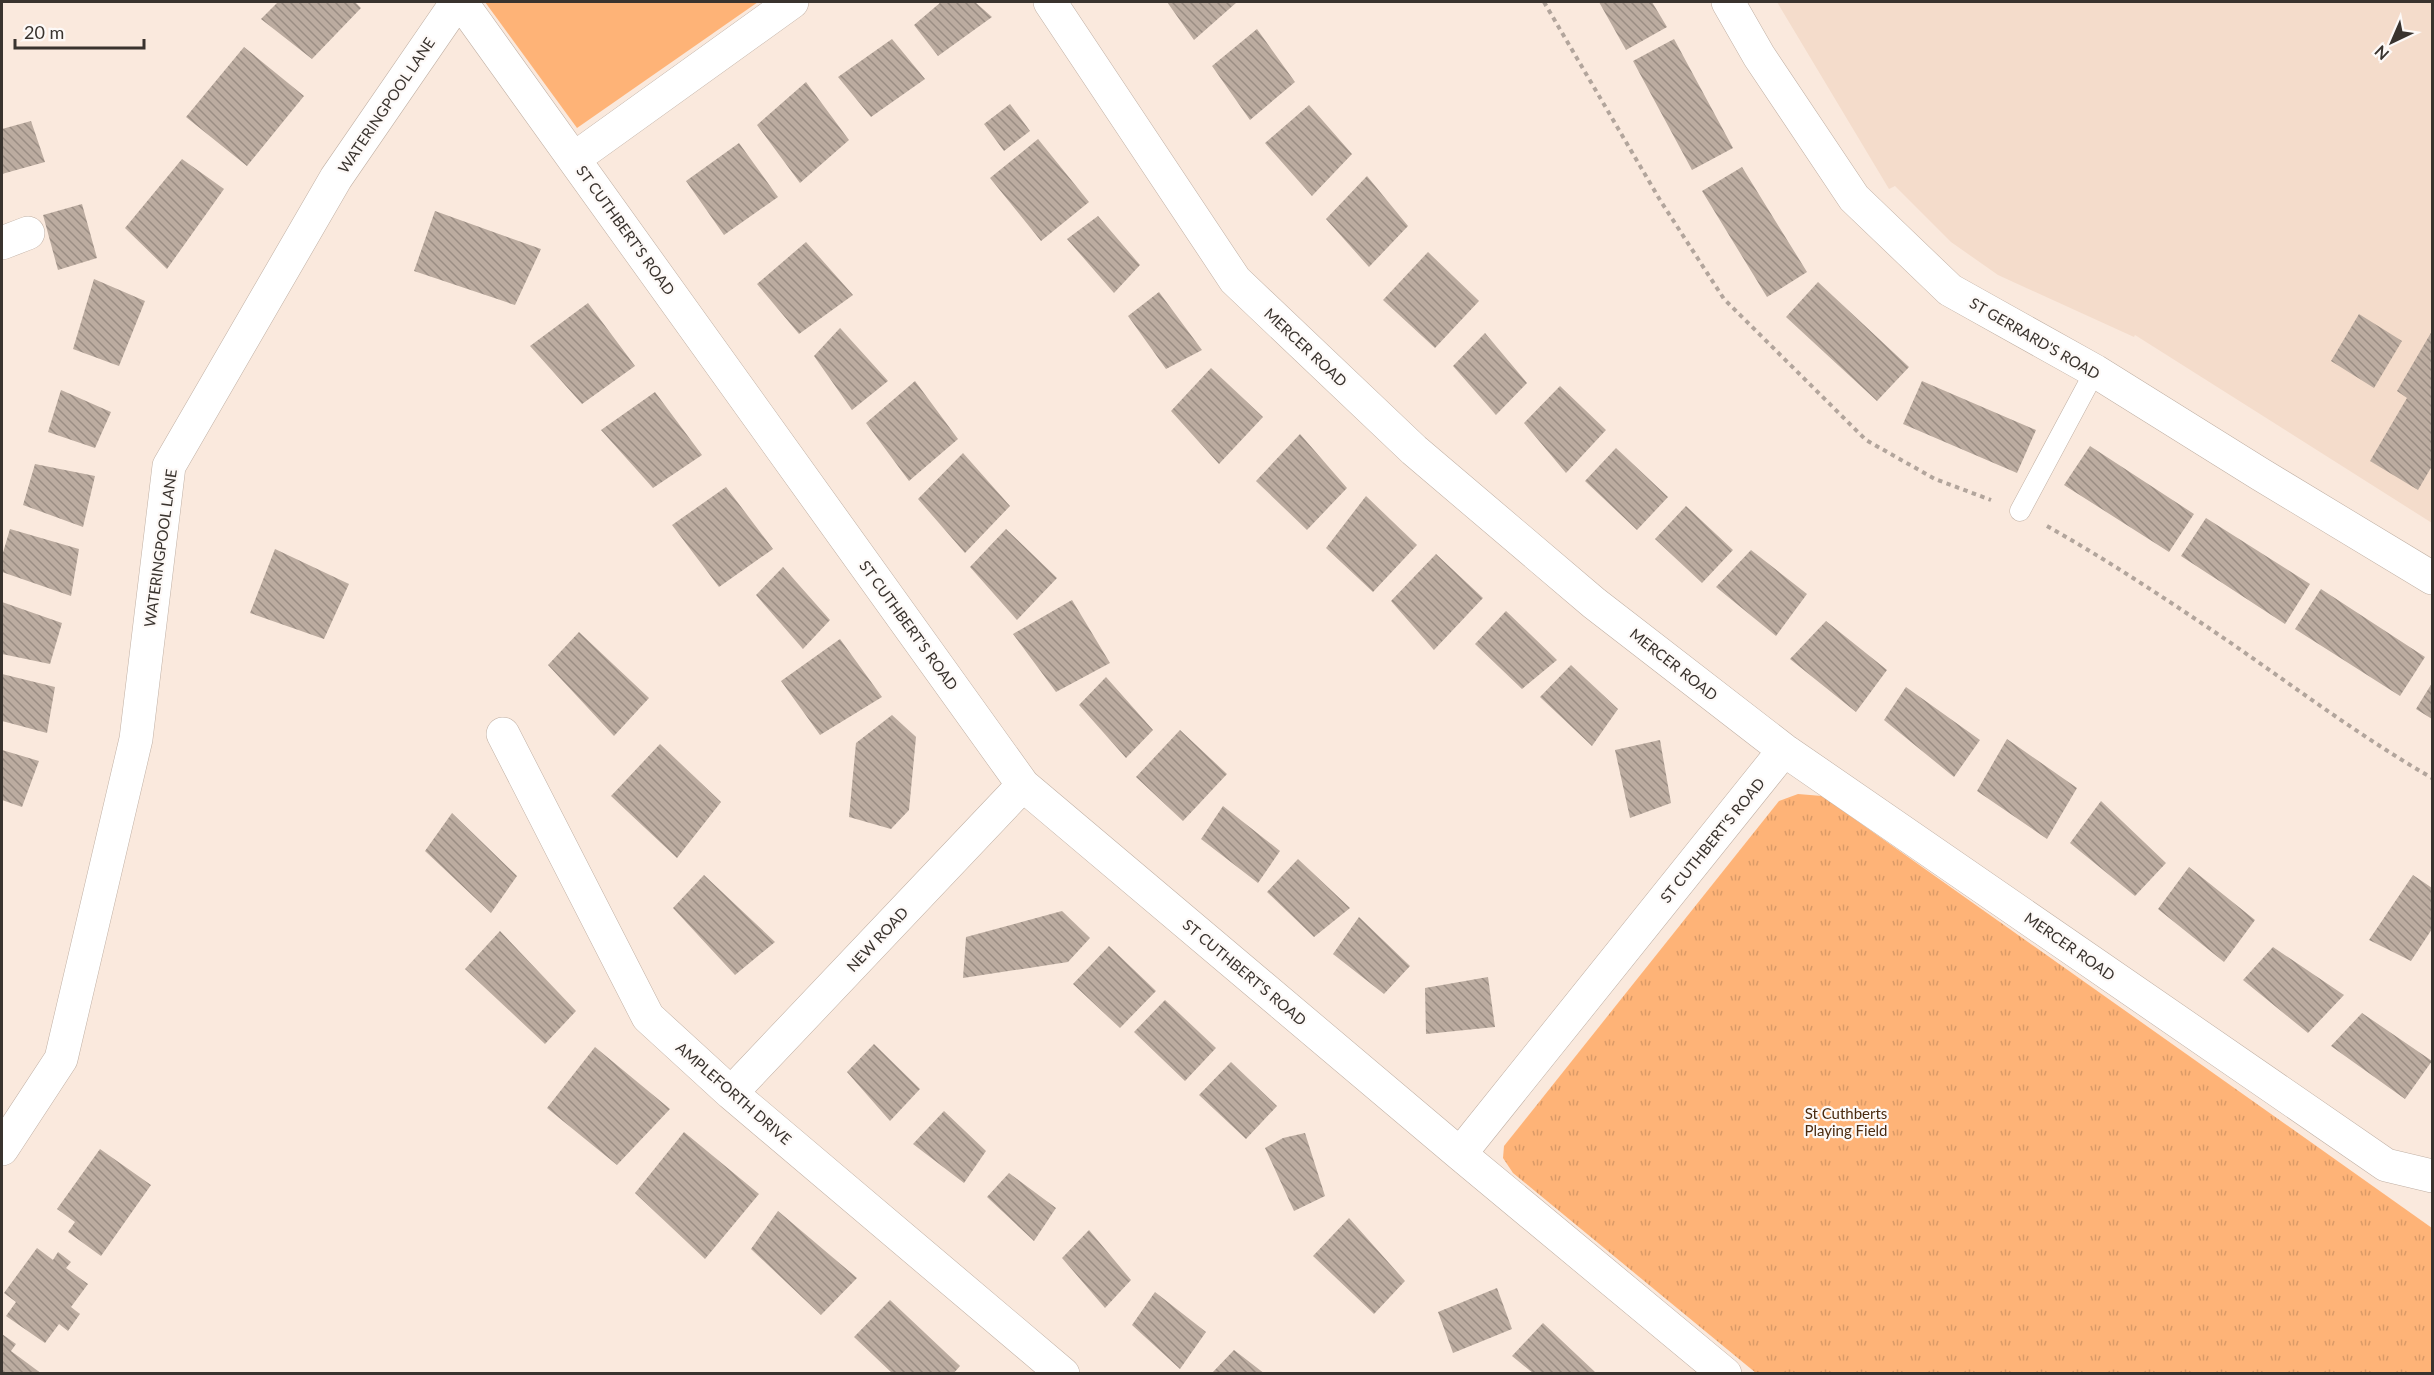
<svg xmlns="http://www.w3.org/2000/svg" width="2434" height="1375" font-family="Lato,sans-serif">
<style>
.built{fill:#f4dccb}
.green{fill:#feb377}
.park{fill:url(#park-tufts)}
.building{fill:url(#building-back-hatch)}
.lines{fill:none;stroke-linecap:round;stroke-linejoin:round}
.service-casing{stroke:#c0b0a4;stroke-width:21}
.minor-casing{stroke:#c0b0a4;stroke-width:34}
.path{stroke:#b2a59c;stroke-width:4;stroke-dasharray:4.5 4.5;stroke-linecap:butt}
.service{stroke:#fff;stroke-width:20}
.minor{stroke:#fff;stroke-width:33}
.labels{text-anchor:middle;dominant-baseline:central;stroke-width:4.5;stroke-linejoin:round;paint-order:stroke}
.street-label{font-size:15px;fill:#39332e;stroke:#fdf9f7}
.park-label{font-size:15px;fill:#492a0f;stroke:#fdf9f7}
</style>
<defs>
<pattern id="park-tufts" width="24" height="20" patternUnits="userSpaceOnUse" patternTransform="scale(1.5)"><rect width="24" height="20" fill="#feb377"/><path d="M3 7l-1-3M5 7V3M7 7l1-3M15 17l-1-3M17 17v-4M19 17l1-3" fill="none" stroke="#da9a67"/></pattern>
<pattern id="building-back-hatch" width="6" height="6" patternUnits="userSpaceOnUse" patternTransform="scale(1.5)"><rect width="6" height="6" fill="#bcaca0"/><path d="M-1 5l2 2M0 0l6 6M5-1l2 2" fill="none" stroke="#9a8d83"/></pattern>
</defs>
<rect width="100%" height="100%" fill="#fae9dd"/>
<path class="built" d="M1777,2H2432V523L2135,335L2134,337L1998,275L1951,242L1895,186L1889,189Z"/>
<path class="green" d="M485,2H758L577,128Z"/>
<path class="park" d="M1798,794L1822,796L2432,1228V1373H1756L1513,1173L1503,1158L1504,1146L1779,801Z"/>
<path class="building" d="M278,2H355L361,8L312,59L261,19Z
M941,2H975L992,17L938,56L914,25Z
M1167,2H1237L1194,40Z
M1599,2H1652L1667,27L1626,50Z
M1257,29L1295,82L1250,120L1212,66Z
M892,39L925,79L871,117L838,77Z
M1674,39L1733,148L1692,170L1633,61Z
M244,47L304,96L247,166L186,117Z
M806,82L849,140L800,183L757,125Z
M1010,104L1030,131L1004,151L984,124Z
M1309,105L1352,154L1312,196L1265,143Z
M31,121L45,162L2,174V129Z
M1038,139L1089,202L1041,241L990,178Z
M739,143L778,197L724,235L686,181Z
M182,159L224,189L167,269L125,228Z
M1742,167L1807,272L1767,297L1702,191Z
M1367,176L1408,226L1369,267L1326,219Z
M82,204L97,258L58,270L43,215Z
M435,211L541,249L515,305L414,271Z
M1098,216L1140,265L1114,293L1067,239Z
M806,242L853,295L799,334L757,284Z
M1428,252L1479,301L1435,348L1383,300Z
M94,279L145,301L119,366L73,349Z
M1818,282L1909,367L1877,401L1786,317Z
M1159,292L1202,350L1166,369L1128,316Z
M588,303L635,366L582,404L530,346Z
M2359,314L2402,341L2374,388L2331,361Z
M840,328L888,381L852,410L814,356Z
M2432,331V466L2418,490L2370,461L2407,398L2397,391Z
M1485,333L1527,383L1496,415L1453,366Z
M1211,368L1263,417L1219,464L1171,411Z
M915,381L958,439L909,481L866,423Z
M1922,381L2036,430L2017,473L1903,424Z
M1560,386L1606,430L1566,473L1524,423Z
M61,390L111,412L95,448L48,432Z
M655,392L702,455L653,488L601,430Z
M1300,434L1347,488L1307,530L1256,481Z
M2090,446L2194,514L2169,552L2064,485Z
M1616,448L1668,497L1637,530L1585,481Z
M963,453L1010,506L965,553L918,499Z
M35,464L95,476L83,527L23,505Z
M726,487L773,549L719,587L672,525Z
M1366,496L1417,545L1373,592L1326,548Z
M1686,506L1733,550L1702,583L1655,539Z
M2206,518L2310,584L2285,624L2181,556Z
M10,529L79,549L71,596L2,572V556Z
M1006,529L1057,578L1017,620L970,567Z
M275,549L349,584L324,639L250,613Z
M1751,550L1807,594L1776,636L1716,587Z
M1436,554L1483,598L1434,650L1391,601Z
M783,567L830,620L803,649L756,595Z
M2321,589L2425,657L2400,696L2295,629Z
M1072,600L1110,663L1056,692L1013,634Z
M2,602L62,623L50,664L2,654Z
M1506,611L1557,660L1522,689L1475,644Z
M1826,621L1887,670L1856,712L1790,659Z
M579,632L649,698L614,736L548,665Z
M840,639L882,697L820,735L781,681Z
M1571,665L1618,709L1592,746L1540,697Z
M2,674L55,687L47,733L2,721Z
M1106,677L1153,730L1126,758L1079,705Z
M2432,683V719L2416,709Z
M1906,687L1980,740L1954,777L1884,720Z
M892,715L916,737L909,810L891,829L849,817L856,743Z
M1180,730L1227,774L1183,821L1136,777Z
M2007,739L2077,788L2047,839L1977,791Z
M1660,740L1671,803L1630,818L1615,750Z
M660,744L721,802L677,858L611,796Z
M2,750L39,761L22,807L2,800Z
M2101,801L2166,863L2135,896L2070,843Z
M1223,806L1280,851L1258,883L1201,839Z
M452,813L517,876L491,913L425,851Z
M1298,859L1350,908L1314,937L1267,892Z
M2189,867L2255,920L2224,962L2158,909Z
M704,875L775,942L735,975L673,908Z
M2413,875L2432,888V929L2411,961L2369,940Z
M1062,911L1090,938L1068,962L963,978L966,937Z
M1359,917L1410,966L1384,994L1333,954Z
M500,931L576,1011L545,1044L465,969Z
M1109,946L1156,991L1120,1028L1073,984Z
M2273,947L2344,995L2308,1033L2243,980Z
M1488,977L1495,1027L1426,1034L1425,988Z
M1165,1000L1216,1048L1185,1081L1134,1032Z
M2362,1013L2432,1061L2405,1099L2331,1046Z
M874,1044L920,1089L890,1121L847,1072Z
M595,1047L670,1109L617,1165L547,1108Z
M1231,1062L1277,1106L1246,1139L1199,1095Z
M944,1111L986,1151L964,1183L913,1144Z
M684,1132L759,1194L705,1259L635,1193Z
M1305,1133L1325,1196L1294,1211L1265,1148L1283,1138Z
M100,1149L151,1185L101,1256L68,1232L75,1222L57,1209Z
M1009,1173L1056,1208L1034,1241L987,1197Z
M778,1211L857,1278L821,1315L751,1249Z
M1349,1218L1405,1281L1374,1314L1313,1256Z
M1089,1230L1131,1280L1105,1308L1062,1258Z
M37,1248L53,1260L58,1252L71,1262L66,1268L88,1284L71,1307L80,1314L68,1331L59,1324L45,1343L6,1316L16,1302L4,1293Z
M1497,1288L1512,1329L1453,1353L1438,1312Z
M1155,1292L1206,1332L1180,1369L1132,1325Z
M890,1300L960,1366L953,1374H893L854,1337Z
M1543,1323L1595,1372L1594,1374H1534L1512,1356Z
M2,1334L16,1344L11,1351L42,1374H2Z
M1234,1350L1265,1374H1211Z"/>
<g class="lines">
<g class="service-casing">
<path id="service" d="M2020,511L2095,371"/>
</g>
<g class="minor-casing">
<path id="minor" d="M461,2L1023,785L1460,1154L1725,1374
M1050,2L1235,280L1414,450L1594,603L1784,750L2386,1165L2432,1176
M1728,2L1759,56L1854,198L1950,290L2095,371L2260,474L2432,578
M575,158L792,2
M2,243L28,233
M503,734L648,1017L731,1093L1063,1374
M731,1093L1023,785
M2,1149L61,1059L136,739L169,466L336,178L457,2
M1460,1154L1784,750"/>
</g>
<path class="path" d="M1544,2L1660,200L1724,299L1866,440L1935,479L1991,500
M2047,526C2109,561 2169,601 2228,641C2296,688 2361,737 2432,778"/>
<use href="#service" class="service"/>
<use href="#minor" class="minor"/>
</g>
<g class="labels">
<g class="street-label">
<text transform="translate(386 105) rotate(-56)">WATERINGPOOL LANE</text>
<text transform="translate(626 230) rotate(54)">ST CUTHBERT'S ROAD</text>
<text transform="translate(2035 338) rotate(30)">ST GERRARD'S ROAD</text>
<text transform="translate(1306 347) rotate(43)">MERCER ROAD</text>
<text transform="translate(160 548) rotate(-82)">WATERINGPOOL LANE</text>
<text transform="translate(909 625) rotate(54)">ST CUTHBERT'S ROAD</text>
<text transform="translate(1674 664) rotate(38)">MERCER ROAD</text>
<text transform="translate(1712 840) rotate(-51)">ST CUTHBERT'S ROAD</text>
<text transform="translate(877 939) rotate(-47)">NEW ROAD</text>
<text transform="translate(2070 946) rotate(35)">MERCER ROAD</text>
<text transform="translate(1245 972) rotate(40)">ST CUTHBERT'S ROAD</text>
<text transform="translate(734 1093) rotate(41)">AMPLEFORTH DRIVE</text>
</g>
<g class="park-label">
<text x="1846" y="1113">St Cuthberts<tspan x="1846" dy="17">Playing Field</tspan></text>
</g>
</g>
<rect width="2434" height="1375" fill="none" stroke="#39332e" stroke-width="6"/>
<g transform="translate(2392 42) rotate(224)" stroke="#fdf9f7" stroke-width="4.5" paint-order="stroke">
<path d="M0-4.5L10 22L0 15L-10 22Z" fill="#39332e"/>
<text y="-9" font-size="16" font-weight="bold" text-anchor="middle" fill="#39332e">N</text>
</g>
<path d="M15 39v9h129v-9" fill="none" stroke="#39332e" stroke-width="3"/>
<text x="24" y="39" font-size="18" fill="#39332e" stroke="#fdf9f7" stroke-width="4.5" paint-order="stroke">20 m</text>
</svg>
